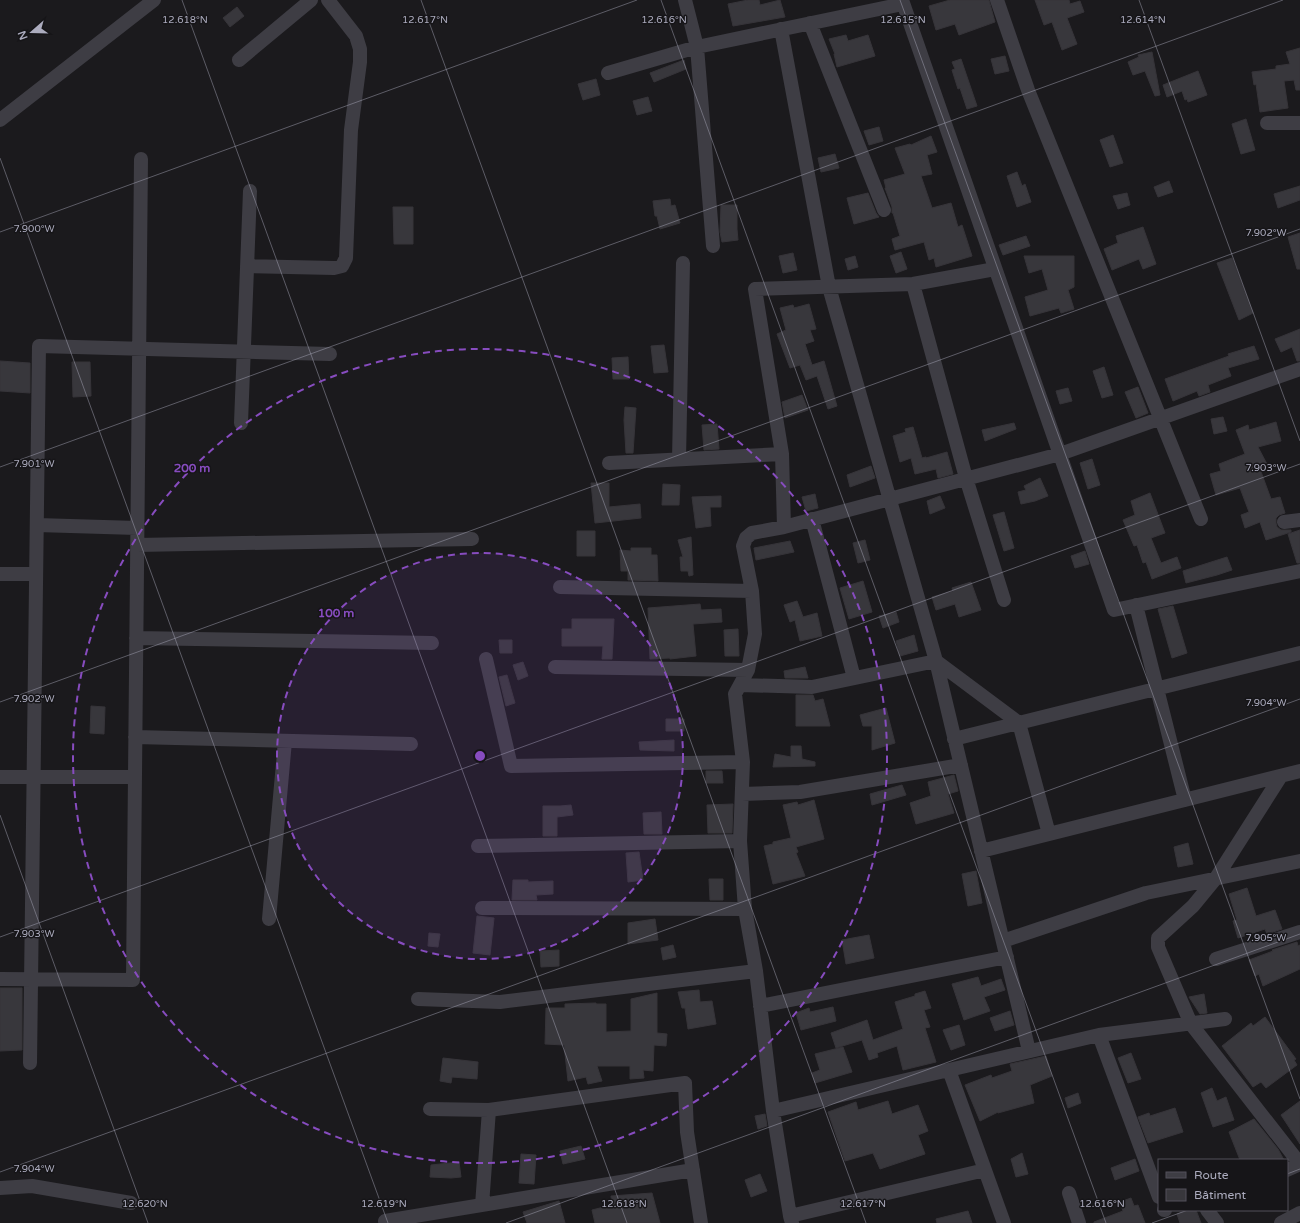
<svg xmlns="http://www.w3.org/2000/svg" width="1300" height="1223" font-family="'Varela Round',sans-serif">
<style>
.building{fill:#38373c;stroke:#363439}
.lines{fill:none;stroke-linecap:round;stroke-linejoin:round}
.minor{stroke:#3e3d44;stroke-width:14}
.ticks{fill:none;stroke:#acacbe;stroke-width:1;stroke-opacity:0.45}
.ring{fill:none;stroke:#874cbf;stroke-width:2;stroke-dasharray:7 5}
.ticks-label{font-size:10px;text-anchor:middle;fill:#acacbe;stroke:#161518;stroke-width:3;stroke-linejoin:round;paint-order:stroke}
.centre{fill:#874cbf;stroke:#161518;stroke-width:2}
.ring-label{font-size:12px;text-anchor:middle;font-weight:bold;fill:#874cbf;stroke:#161518;stroke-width:3;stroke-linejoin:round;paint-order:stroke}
</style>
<rect width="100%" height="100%" fill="#1b1a1d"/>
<path class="building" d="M748,0H759L760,5L780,0L785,17L733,26L728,4Z
M950,0H989L995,22L959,35L955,24L936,30L929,6Z
M1035,0H1069L1070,4L1080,1L1084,12L1067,18L1077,44L1062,50L1052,22L1044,25Z
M237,7L244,16L230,27L223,18Z
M846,35L848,41L868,35L875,56L837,67L834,54H835L829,39Z
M1300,48V90H1296L1294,80L1284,81L1288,108L1260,112L1256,84L1254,85L1252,72L1276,69V66L1290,64L1286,52Z
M1152,52L1160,95L1155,96L1145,71L1133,75L1128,62L1139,57L1138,55Z
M1005,56L1009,71L995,74L991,59Z
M961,59L977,106L967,109L960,88L958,89L952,70L955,69L952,62Z
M684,60L686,69L654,82L650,73Z
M1198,71L1207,95L1188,102L1187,99L1185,100L1182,91L1167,97L1163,85Z
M596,79L600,95L583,100L578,84Z
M648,97L652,111L637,115L633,101Z
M1246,119L1255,150L1241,154L1232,124Z
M879,127L883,141L869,145L864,131Z
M1113,135L1123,163L1110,167L1100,140Z
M931,136L937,152L927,155L932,174L921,176L932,208L951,203L958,227L962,225L972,256L936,267L934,258L929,260L924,242L895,250L892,239L900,236L893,213H892V207L885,188H886L884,180L905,174L895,148L910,144L911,145Z
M835,154L839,168L821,172L818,158Z
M1017,172L1022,186L1025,184L1031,202L1017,207L1007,176Z
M1169,181L1173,192L1158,197L1154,187Z
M1300,186V200L1278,208L1274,194Z
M868,193L876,213L879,217L854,224L847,198Z
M1127,193L1130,205L1118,209L1113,196Z
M670,199L671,206L675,205L680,223L660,229L657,216H655L653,201Z
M721,205H737V229L738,240L722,242L720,232Z
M393,207H413V244H394Z
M1143,227L1156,264L1143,269L1139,259L1112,270L1104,249L1118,243L1116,236Z
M1300,233V269H1297L1288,237Z
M1026,236L1030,246L1003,255L999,245Z
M901,252L907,269L896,273L890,256Z
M793,253L797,270L783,273L779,256Z
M855,256L858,267L848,270L845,259Z
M1024,256H1074V287L1068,290L1074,309L1061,313L1059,308L1030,316L1025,297L1048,290L1042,269L1029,273Z
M1232,258L1253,313L1239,320L1217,263Z
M809,304L816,329L810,330L814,341L805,344L812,365L824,361L837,406L828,409L817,376L806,380L800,365L790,368L777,334L786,330L780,308L793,305L794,308Z
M1300,329V361H1297L1292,347L1281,352L1275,339Z
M664,345L668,372L654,373L651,346Z
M1254,346L1259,359L1228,368L1231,376L1208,385L1210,392L1199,396L1197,391L1173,401L1165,379L1229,356L1228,354Z
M628,357L629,379H613L612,358Z
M0,361L30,363V393L0,391Z
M72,362H90L91,396L73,397Z
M1104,367L1113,395L1102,398L1093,371Z
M1138,387L1148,413L1136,418L1125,392Z
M1068,388L1072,401L1060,404L1056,391Z
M802,395L808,410L785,418L782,402Z
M625,407L636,408L633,453H626L624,420Z
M1223,417L1227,431L1214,434L1211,419Z
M1276,422L1281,441L1258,447L1268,466L1260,469L1271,499L1280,497L1285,513L1279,515L1276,518V523L1277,527L1281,530H1291V532L1266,540L1260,522L1245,528L1241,515L1249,512L1240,488L1216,495L1210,474L1221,471L1219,464L1245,454L1236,430L1248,425L1249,430Z
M1014,423L1016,429L985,441L982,430Z
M717,424L719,449L704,450L702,425Z
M913,427L922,458L926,457V458L947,452L953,474L938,478L936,469L915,474L911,458L900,462L893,436L906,432L905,429Z
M1092,459L1100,485L1088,489L1080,463Z
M871,466L875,478L850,487L847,475Z
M1040,478L1048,496L1035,501L1021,504L1018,492L1026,490L1024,486Z
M591,483H609V507L640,504L641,518L595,523Z
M663,484L680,485L679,505H662Z
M1150,493L1165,533L1151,538L1161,563L1177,557L1181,568L1152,579L1146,562L1143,563L1137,545L1134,546L1123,520L1135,515L1131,501Z
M815,494L818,508L806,511L802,497Z
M721,496V507H710L711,526L696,528L692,497Z
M940,496L945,508L930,514L927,501Z
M1004,512L1014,548L1004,551L993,515Z
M1300,530V563H1297L1288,534Z
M577,531H595V556H577Z
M691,537L693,575L689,576L688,571H681L680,557H683L678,540Z
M865,540L870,560L858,563L853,543Z
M790,541L794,552L756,560L754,548Z
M631,548H651V555H657L658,581L628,580V571H621L620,550L631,551Z
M1085,551L1089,564L1075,568L1071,556Z
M1227,557L1232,570L1217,575L1186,583L1183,571Z
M863,581L872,612L849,619L840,588Z
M971,582L981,610L959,617L955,604L936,610L932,597L953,591L952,588Z
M797,601L803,617L817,613L822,636L800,641L795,620L790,622L784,605Z
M700,604L701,610L721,609L722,622L693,624L696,656L670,659V658L650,659L648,608Z
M1173,606L1187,653L1172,658L1158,609Z
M896,612L899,622L883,628L879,616Z
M572,619H614L612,659H602L603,646H562V629H572Z
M738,629L739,656H725L724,630Z
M914,635L918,651L900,656L896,641Z
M499,640H512V653H500Z
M523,662L528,676L518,680L513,665Z
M805,667L808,678H785L784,671Z
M507,675L515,703L506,706L499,677Z
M796,695H813L815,701L823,699L830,726H796Z
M91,706L105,707L104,734L90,733Z
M886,708L895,743L872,750V726H863L860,715Z
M666,719H684V731H666Z
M674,740V751L640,750L639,742Z
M791,746H801L802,759L815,762V766L773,767L775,754L791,757Z
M706,771H722L723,783H706Z
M954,775L958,791L948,794L954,813L916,824L910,803L931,796L928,782Z
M902,785L906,795L872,805L870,794Z
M814,800L824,839L796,847L798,852L796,853L805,876L773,884L764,846L773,844V842L791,838L783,805L797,802L798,805Z
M733,804L732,833H708L707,805Z
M571,805L573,815L557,817V836H543V806H560Z
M661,812L662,834H644L643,813Z
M1188,843L1193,864L1178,867L1174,847Z
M639,852L643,880L628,882L626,853Z
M976,871L982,903L968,906L962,874Z
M709,879H723V900H710Z
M513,880H528V882L553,881V894L536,895L537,900H512Z
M1247,888L1256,916L1275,910L1282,929L1267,934L1265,929L1238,938L1233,921L1237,920L1229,894Z
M477,916L494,918L490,955L473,953Z
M655,919L658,940L628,944V923Z
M429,933L440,934L438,947L428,946Z
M869,935L874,958L846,964L842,940Z
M1297,942L1298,946L1300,945V969L1263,986L1259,974L1255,976L1249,960L1273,951L1272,950Z
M673,945L676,957L663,960L661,948Z
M559,950V966L541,967L540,951Z
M978,977L981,986L1001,979L1005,990L984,997L990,1011L964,1020L952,984Z
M0,988H22V1050L0,1051Z
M699,990L700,1002L712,1001L716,1024L688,1029L685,1008H682L678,992Z
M925,991L931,1008L924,1010L930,1027L925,1028L936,1062L903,1070L897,1046L877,1053L878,1057L869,1060L862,1040L836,1048L831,1033L867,1020L873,1040L903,1029L895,1002L915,996V994Z
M657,993V1033L667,1034L666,1046L654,1045L653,1071L643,1070L644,1078L630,1079V1066H597L602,1081L588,1084L586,1077L568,1081L564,1045L545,1044L546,1008H565V1004L596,1003V1004H606V1032L631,1031V999Z
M1204,994L1207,1013L1200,1014L1189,997Z
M833,1007L836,1021L801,1030L796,1013L809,1008L810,1012Z
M1010,1011L1014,1025L995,1031L990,1018Z
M1265,1017L1296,1059L1294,1060L1297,1065L1266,1088L1261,1082L1253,1087L1222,1046L1251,1023L1253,1026Z
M959,1025L965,1045L951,1050L943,1030Z
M843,1047L852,1072L815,1083L812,1073L820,1070L815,1054Z
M1131,1053L1141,1079L1128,1083L1118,1058Z
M1046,1056L1052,1076L1030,1085L1034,1103L998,1113V1112L980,1121L965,1085L991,1075L992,1078L1012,1071L1010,1064Z
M443,1058L478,1062L477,1079L452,1077L451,1083L440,1081Z
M1212,1088L1217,1101L1226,1097L1234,1120L1213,1127L1201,1093Z
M1078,1093L1081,1103L1068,1108L1065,1098Z
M888,1101L892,1114L918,1105L928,1131L918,1135L925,1154L880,1169L873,1153L845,1161L828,1112L856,1102L858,1110Z
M1300,1101V1144L1281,1115Z
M1175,1108L1183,1132L1148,1143L1138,1117L1149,1113L1150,1116Z
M765,1114L767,1126L758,1129L755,1116Z
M1254,1119L1278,1149L1284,1160H1240L1229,1132Z
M581,1146L585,1159L563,1164L560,1151Z
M1022,1153L1028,1174L1016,1177L1011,1159Z
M521,1154L536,1155L534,1184L519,1183Z
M1135,1159L1139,1171L1115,1180L1111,1168Z
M459,1162L461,1177L451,1178L430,1177L431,1165Z
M760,1174L767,1191L751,1197L745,1180Z
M652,1193L660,1223H595L592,1210L612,1205L611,1196Z
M1131,1198L1134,1206L1138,1205L1145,1223H1094V1222L1123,1211L1120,1202Z
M559,1201L565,1223H527L523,1212Z
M1187,1210H1196L1201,1223H1180L1177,1214Z
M968,1211L972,1223H937L936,1219Z"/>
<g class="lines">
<path class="minor" d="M685,0L697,47L713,246
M902,0L1114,610L1300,571
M997,0L1028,90L1201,519
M810,23L884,210
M781,29L829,287L936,661L1029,1051
M239,60L311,0
M608,73L697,47L903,4
M0,120L154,0
M1267,123H1300
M247,266L334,268L342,266L346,258L351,130L360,62V49L356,36L328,0
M913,284L966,478L1004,600
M241,423L250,191
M679,459L683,263
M609,463L782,454
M812,519L854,678
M1284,522L1300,520
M37,525L137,528
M784,527L782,454L755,289L913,284L995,269
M137,545L472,539
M0,574H36
M560,587L752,591
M1136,605L1185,800
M136,638L432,643
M486,659L511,766L743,762
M555,667L748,670
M740,685L812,687L936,661L1019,723L1049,834
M135,737L411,744
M954,739L1300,653
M1281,776L1216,878L1193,906L1158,938V947L1191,1024L1300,1164
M0,777H135
M742,794L800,792L961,765
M478,846L740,841
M981,851L1300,771
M482,908L745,909
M269,919L285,741
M1003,941L1146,893L1300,861
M1216,959L1300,932
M0,979L133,980L141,159
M418,999L500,1002L756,971
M760,1006L1007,957
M1099,1035L1159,1197
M30,1063L39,346L330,354
M949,1070L1004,1223
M430,1109L489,1110L685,1083L687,1132L701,1223
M773,1111L1099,1035L1225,1019
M1287,1170L1300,1164
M0,1188L32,1186L131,1203
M1069,1193L1079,1223
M482,1205L489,1110
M1164,1210H1165
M1207,1210L1217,1223
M790,1216L985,1170
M385,1221L693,1170
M792,1223L790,1216L773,1111L756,971L745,909L740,841L743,762L735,694L748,670L755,634L752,591L743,546L746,538L752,533L784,527L1060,454L1300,369
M1281,1223L1300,1213"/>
</g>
<path class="ticks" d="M182,0L627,1223M421,0L866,1223M661,0L1106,1223M900,0L1300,1099M1139,0L1300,441M0,158L388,1223M0,232L637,0M0,467L1283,0M0,702L1300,229M0,815L148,1223M0,937L1300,464M0,1172L1300,699M1287,1174L1300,1169M506,1223L1300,934M1152,1223L1188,1210"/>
<circle cx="480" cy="756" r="203" fill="#874cbf" fill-opacity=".12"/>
<g class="ring">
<circle cx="480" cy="756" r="203"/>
<circle cx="480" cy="756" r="407"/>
</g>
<g class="ticks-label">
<text x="185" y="23">12.618°N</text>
<text x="425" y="23">12.617°N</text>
<text x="664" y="23">12.616°N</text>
<text x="903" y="23">12.615°N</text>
<text x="1143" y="23">12.614°N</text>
<text x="34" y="232">7.900°W</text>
<text x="1266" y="236">7.902°W</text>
<text x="34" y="467">7.901°W</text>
<text x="1266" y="471">7.903°W</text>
<text x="34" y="702">7.902°W</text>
<text x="1266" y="706">7.904°W</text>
<text x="34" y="937">7.903°W</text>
<text x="1266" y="941">7.905°W</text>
<text x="34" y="1172">7.904°W</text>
<text x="145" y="1207">12.620°N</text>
<text x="384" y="1207">12.619°N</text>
<text x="624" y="1207">12.618°N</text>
<text x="863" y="1207">12.617°N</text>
<text x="1102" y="1207">12.616°N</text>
</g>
<circle cx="480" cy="756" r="6" class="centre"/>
<g class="ring-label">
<text x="192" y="472">200 m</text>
<text x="336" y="617">100 m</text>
</g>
<rect x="1158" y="1159" width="130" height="52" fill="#161518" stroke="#52515a"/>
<rect x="1166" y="1172" width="20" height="6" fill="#3e3d44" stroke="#52515a"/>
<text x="1194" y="1179" font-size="12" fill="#acacbe">Route</text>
<rect x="1166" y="1189" width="20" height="12" fill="#38373c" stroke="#52515a"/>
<text x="1194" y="1199" font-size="12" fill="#acacbe">Bâtiment</text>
<g transform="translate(32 32) rotate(250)" stroke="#161518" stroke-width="3" paint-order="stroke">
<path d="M0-3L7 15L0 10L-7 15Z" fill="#acacbe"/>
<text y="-6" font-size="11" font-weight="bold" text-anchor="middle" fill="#acacbe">N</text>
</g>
</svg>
